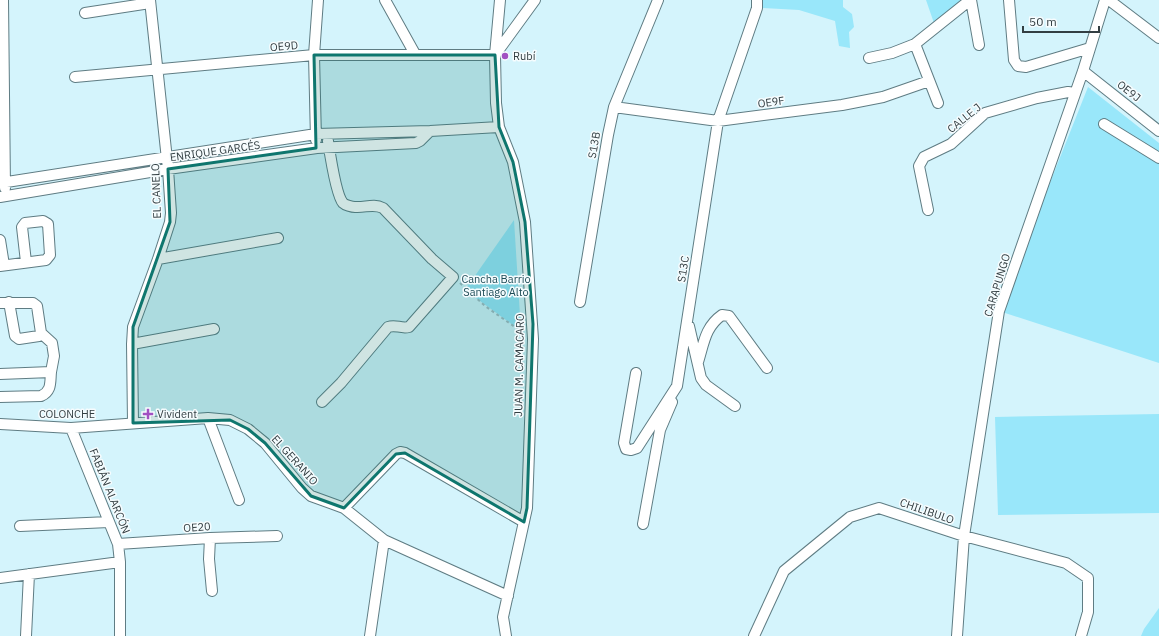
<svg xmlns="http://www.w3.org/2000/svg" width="1159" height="636" font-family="'IBM Plex Sans',sans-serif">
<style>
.green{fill:#99e7fa}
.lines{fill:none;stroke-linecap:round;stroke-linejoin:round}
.minor-casing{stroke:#5f7c83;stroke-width:12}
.path{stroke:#a1bbc2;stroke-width:2;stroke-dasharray:3 3;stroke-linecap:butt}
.minor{stroke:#fff;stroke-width:10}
.marked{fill:#0f766e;fill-opacity:0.2;stroke:#0f766e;stroke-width:3;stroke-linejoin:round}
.poi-dot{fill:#a251c2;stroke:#f6fcfe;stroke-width:1.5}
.labels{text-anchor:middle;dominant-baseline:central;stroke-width:3;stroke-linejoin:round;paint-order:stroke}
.street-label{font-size:11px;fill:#323e42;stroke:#f6fcfe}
.poi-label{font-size:11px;fill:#323e42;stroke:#f6fcfe;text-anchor:start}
.park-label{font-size:11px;fill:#1d4b56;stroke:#f6fcfe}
</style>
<rect width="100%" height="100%" fill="#d4f4fc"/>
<path class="green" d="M763,0H843V7L852,14L854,27L849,32L850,48L839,46L835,21L799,10L763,8Z
M926,0H964L935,26Z
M1088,87L1159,143V363L999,311Z
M514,220L521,331L465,290Z
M1159,414V513L998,515L995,417Z
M1159,608V636H1141L1144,629Z"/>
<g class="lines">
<g class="minor-casing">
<path id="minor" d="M3,0L5,188
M385,0L415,54
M500,0L495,55L496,103L499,127L513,162L525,222L533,339L527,508L503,617L506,636
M971,0L979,45
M1009,0L1014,60L1018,66L1026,67L1090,48
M1109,0L1159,38
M85,13L150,3
M915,44L938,103
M869,58L892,53L915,44L970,0
M1083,71L1159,131
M75,77L314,55H495L535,0
M614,107L718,121L842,105L883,97L929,81
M1104,124L1159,158
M316,140L314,55L318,0
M0,183L316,134L430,131L499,127
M0,197L168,169L317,148L416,143L420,141L430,131
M928,210L919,166L924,157L951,144L985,113L1037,98L1068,92L1075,93
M0,240L4,265
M158,259L278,238
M0,266L46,260L50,255L48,224L43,221L25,223L22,227L26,262
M580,302L608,135L614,107L658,0
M0,303H33L37,306L41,333L39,336L19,339L15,336L9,302
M689,326L701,378L706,385L735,406
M132,344L214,329
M698,362C704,343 705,327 722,315L729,316L767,368
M636,373L624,443L626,449L631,450L637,448L677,386L718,121L757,8V0
M0,374L51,372L54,356L52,343L41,333
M0,397L41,396C52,391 50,382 51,372
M322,402L341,383L388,327C396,324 400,329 409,327L453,277L432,259L383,208C373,203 365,208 355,207C352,207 345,205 343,203C336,195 330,154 328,141
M208,418L239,500
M133,423L132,344L133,327L158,259L170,222L171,213L168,169L150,0
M0,424L71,428L208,418L230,420L248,429L265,443L302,488L311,496L344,508L384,540L370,636
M71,428L118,544L120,562V636
M344,508L396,454L400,452L405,453L524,522
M643,524L660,430L672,402
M20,526L109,522
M210,538L209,559L212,591
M384,540L508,596
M118,544L210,538L277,536
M0,578L120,562
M26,636L29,574
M754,636L784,571L850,517L879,508L964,536L1066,563L1088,578V612L1081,636
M957,636L964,536L999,311L1083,71L1105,0"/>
</g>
<path class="path" d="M460,283L485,306L522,332"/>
<use href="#minor" class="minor"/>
</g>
<path class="marked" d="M314,55H495L499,127L513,162L525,222L533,324L527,508L524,522L405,453L396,454L344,508L311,496L265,443L248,429L230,420L133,423V327L170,222L168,169L316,148Z"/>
<g class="poi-dot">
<circle cx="505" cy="56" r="4"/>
<path d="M146 408h4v4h4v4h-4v4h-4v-4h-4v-4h4z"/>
</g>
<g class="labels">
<g class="street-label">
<text transform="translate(284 46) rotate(-5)">OE9D</text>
<text transform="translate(1129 91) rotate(38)">OE9J</text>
<text transform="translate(771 102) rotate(-8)">OE9F</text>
<text transform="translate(964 118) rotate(-39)">CALLE J</text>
<text transform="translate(594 145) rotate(-80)">S13B</text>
<text transform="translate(215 151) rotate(-8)">ENRIQUE GARCÉS</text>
<text transform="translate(156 191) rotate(-92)">EL CANELO</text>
<text transform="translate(683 269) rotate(-81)">S13C</text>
<text transform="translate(997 285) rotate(-73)">CARAPUNGO</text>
<text transform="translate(519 365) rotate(-89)">JUAN M. CAMACARO</text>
<text x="67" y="414">COLONCHE</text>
<text transform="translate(295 460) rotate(48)">EL GERANIO</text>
<text transform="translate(110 491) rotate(68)">FABIÁN ALARCÓN</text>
<text transform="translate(927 511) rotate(19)">CHILIBULO</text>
<text transform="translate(197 527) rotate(-4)">OE20</text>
</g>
<g class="poi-label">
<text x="513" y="56">Rubí</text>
<text x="157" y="414">Vivident</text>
</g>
<g class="park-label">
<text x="496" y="279">Cancha Barrio<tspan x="496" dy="13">Santiago Alto</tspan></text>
</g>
</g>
<path d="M1023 26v6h76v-6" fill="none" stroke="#323e42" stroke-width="2"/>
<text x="1029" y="26" font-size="12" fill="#323e42" stroke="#f6fcfe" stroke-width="3" paint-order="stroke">50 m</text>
</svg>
